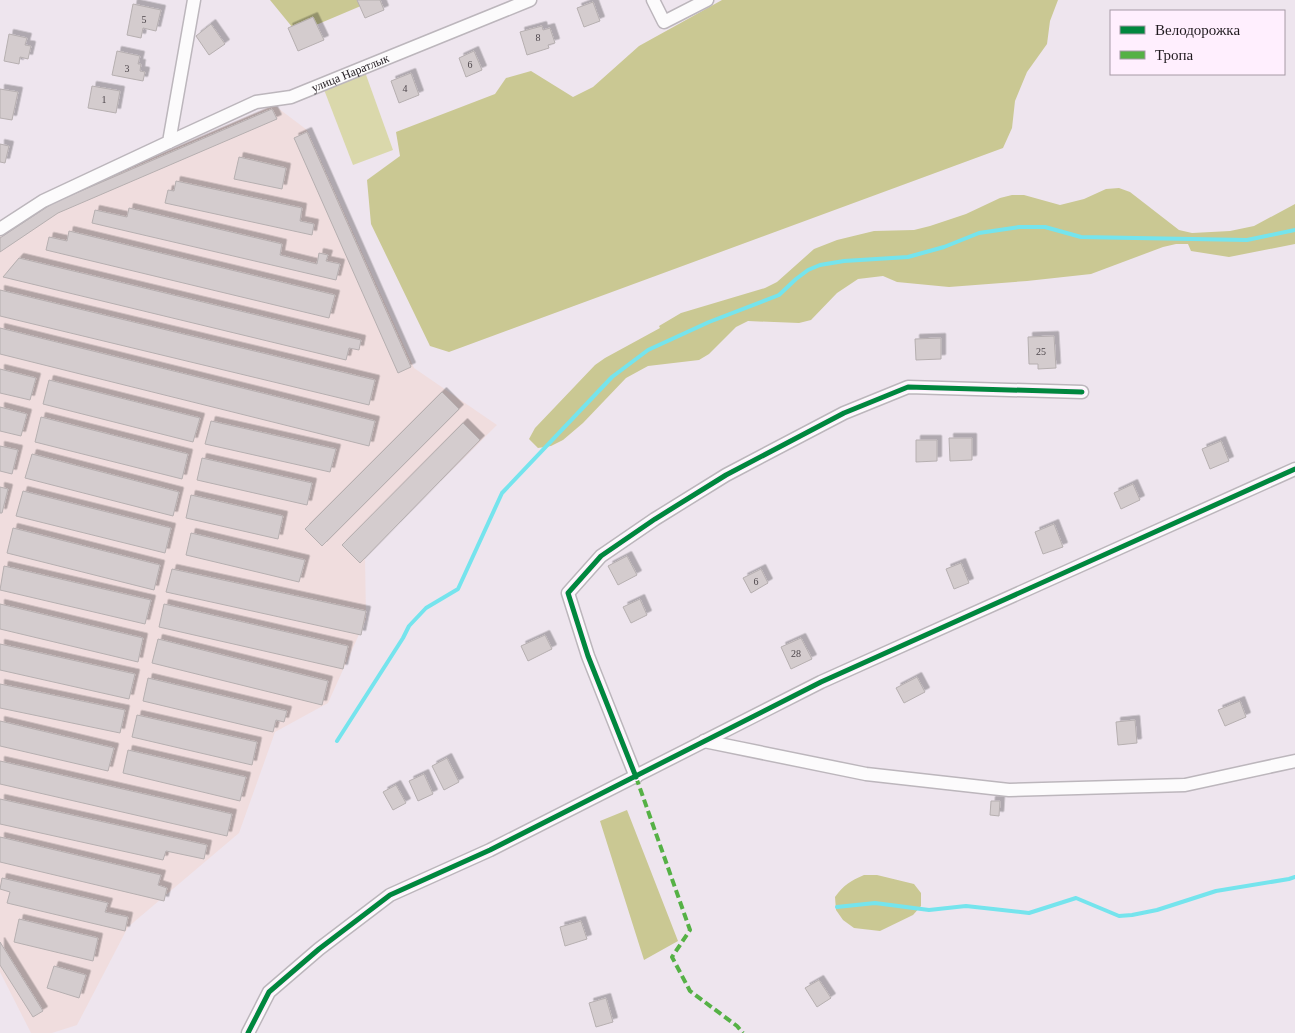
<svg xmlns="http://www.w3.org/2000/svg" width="1295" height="1033" font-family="Georgia,serif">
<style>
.industrial{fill:#f0ddde}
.green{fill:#dad8ab}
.forest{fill:#cac893}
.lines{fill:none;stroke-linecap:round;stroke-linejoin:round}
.stream{stroke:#75e4ed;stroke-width:4}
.building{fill:#d4ccce;stroke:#b6afb0;filter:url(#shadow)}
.street-casing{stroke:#bcb6bc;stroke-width:15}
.street{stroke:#fcfbfc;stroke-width:12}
.quiet{stroke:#55b145;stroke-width:4;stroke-dasharray:8 4;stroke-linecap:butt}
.cycleway-casing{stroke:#ffeffe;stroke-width:8}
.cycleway{stroke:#00873e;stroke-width:5}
.labels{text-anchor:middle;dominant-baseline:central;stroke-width:4;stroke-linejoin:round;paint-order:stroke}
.number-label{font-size:10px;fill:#4d464b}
.street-label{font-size:12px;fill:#201a1f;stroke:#ffeffe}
</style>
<defs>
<filter id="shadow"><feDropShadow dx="4.5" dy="-4.5" stdDeviation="0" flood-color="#0004"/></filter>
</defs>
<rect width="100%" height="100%" fill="#eee5ee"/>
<path class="industrial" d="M274,105L307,130L414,368L497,425L365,556L366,619L328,703L275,732L239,833L128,927L77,1025L52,1033H31L0,972V236L50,202Z"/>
<path class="green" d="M365,72L393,150L353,165L323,87Z"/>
<path class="forest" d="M270,0H375L297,33Z
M722,0H1058L1050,21L1047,44L1027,72L1015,101L1012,128L1003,148L449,352L430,346L371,224L367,180L400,156L396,132L495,94L506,78L531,71L573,97L593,87L639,46Z
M1119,188L1130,192L1179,230L1192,233L1230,231L1254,226L1295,204V244L1229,257L1191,251L1188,244H1176L1163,247L1091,274L1027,281L949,287L897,282L883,276L858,279L837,293L811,320L799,323L748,321L736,327L709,354L699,360L648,366L626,378L583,423L563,440L551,446L538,448L529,439L535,428L595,365L605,358L660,328L659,326L681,313L765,288L777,282L814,249L837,240L874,231L914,230L930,226L966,214L1000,198L1012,195H1024L1060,205L1084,199L1106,189Z
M627,810L678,941L644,960L600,821Z
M864,875H877L914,884L921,893V906L913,915L880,931L854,928L843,920L836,910L835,897C844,885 850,881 864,875Z"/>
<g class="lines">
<path class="stream" d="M337,741L403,638L409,626L426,608L458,589L502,493L612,377L648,350L709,322L779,295L796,279L808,270L820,265L844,261L908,257L944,247L979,233L1019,227H1045L1081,237L1247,240L1295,230
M837,907L875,903L929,910L966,906L1029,913L1076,898L1119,916L1132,915L1157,910L1216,891L1289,879L1295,877"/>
</g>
<path class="building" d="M357,0H380L384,10L365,18Z
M593,2L600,21L584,27L577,8Z
M133,4L161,10L156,31L143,28L141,38L127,35Z
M313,17L324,40L298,51L288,28Z
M211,24L225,44L209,55L196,36Z
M542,26L543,30L550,28L555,43L548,45L549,48L527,55L520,32Z
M9,34L27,38L25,45L31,46L28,59L20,57L19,64L4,61Z
M117,51L140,56L138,64H141L140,71L145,72L143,81L112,75Z
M474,51L482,70L466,77L459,58Z
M411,73L419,95L399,103L391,81Z
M92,86L120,91L116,113L88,108Z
M0,89L18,92L12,120L0,118Z
M272,109L277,119L58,213L0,252V238L53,203Z
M307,132L411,367L398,373L294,138Z
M0,144L9,146L5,163L0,162Z
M239,157L286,168L282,189L234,179Z
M176,181L302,208L300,221L314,224L312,235L165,203L168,190L174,191Z
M129,208L282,244L280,255L317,264L319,253L328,255L326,261L340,264L336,280L92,223L95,210L127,217Z
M69,231L335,295L329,318L46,250L49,237L67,241Z
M19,258L361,340L359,350L349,348L346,360L3,277Z
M0,290L375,380L369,405L0,316Z
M0,328L375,421L369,446L0,354Z
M1054,336L1056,368L1038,369V364H1029L1028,337Z
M941,338V359L916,360L915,339Z
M0,369L36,378L30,400L0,393Z
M49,380L200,418L193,442L43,404Z
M442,392L459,409L322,546L305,529Z
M0,407L27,414L21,436L0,431Z
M41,417L188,454L182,479L35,442Z
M211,421L336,449L330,472L205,444Z
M463,423L480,440L360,563L342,545Z
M949,438H972V460L950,461Z
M916,440H937V461L916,462Z
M1221,441L1229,461L1210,469L1202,449Z
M0,446L18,450L12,474L0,471Z
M32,454L179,492L173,516L25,478Z
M202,458L312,483L307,505L197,480Z
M1133,484L1140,500L1121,509L1114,493Z
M0,487L8,489L2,513H0Z
M23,491L171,528L165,553L16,516Z
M191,495L283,516L278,539L186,518Z
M1054,524L1063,547L1043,554L1035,532Z
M13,528L160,565L154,590L7,553Z
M191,533L305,560L299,582L186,555Z
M627,556L637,575L618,585L608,566Z
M961,563L969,583L954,589L946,569Z
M4,566L151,600L145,624L0,590Z
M172,569L366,611L361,635L166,592Z
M761,569L768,583L751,593L743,578Z
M640,599L647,615L631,623L623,607Z
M0,604L143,638L138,662L0,629Z
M164,604L348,646L343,669L159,627Z
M545,635L552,649L528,661L521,646Z
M801,638L812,659L791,669L781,647Z
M158,639L328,681L322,705L152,663Z
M0,644L135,674L129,699L0,670Z
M917,677L925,692L904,703L896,688Z
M148,678L287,711L284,722L276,720L273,732L143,701Z
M0,684L125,710L120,733L0,708Z
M1240,701L1246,717L1225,726L1218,710Z
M137,715L257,742L252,765L132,737Z
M1135,720L1137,743L1118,745L1116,722Z
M0,721L114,748L108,771L0,746Z
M128,750L246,777L240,801L123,773Z
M447,758L459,782L444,790L432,766Z
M0,761L232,814L227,836L0,784Z
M424,774L433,794L418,801L409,781Z
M396,785L406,803L393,810L383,792Z
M0,799L207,845L204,859L166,851L163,860L0,824Z
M991,801H1000L999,816L990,815Z
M0,837L161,875L158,885L167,888L164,901L0,862Z
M2,878L108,903L105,912L128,917L125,931L7,903L10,892L0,889Z
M19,919L98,938L93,961L14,942Z
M581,921L587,939L565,946L560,927Z
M0,942L43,1011L33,1017L0,965Z
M54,966L86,975L79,998L47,988Z
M819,980L831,998L817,1007L805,988Z
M606,998L613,1022L596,1027L589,1003Z"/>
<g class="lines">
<g class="street-casing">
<g id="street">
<path d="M653,0L664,22L707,0"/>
<path id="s1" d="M169,142L256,102L291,97L530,0"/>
<path d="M0,229L43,201L169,142L194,0"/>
<path d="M704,741L866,774L1009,790L1185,785L1295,761"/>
<path d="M636,777L588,656L568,593L601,556L655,519L726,475L844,413L908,387L1082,392"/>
<path d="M248,1033L269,992L319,949L390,895L490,850L821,682L1295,469"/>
</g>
</g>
<use href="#street" class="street"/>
<path class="quiet" d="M636,777L690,930L672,957L690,991L737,1026L743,1033"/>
<g class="cycleway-casing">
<path id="cycleway" d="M636,777L588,656L568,593L601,556L655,519L726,475L844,413L908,387L1082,392
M248,1033L269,992L319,949L390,895L490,850L821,682L1295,469"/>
</g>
<use href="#cycleway" class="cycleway"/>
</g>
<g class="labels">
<g class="number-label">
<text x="144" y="19">5</text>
<text x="538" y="37">8</text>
<text x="470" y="64">6</text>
<text x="127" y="68">3</text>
<text x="405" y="88">4</text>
<text x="104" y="99">1</text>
<text x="1041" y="351">25</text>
<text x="756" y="581">6</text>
<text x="796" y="653">28</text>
</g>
<g class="street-label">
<text stroke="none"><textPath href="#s1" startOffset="195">улица Наратлык</textPath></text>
</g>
</g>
<rect x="1110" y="10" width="175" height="65" fill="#ffeffe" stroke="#a69aa5"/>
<rect x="1120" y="26" width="25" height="8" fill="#00873e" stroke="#a69aa5"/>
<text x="1155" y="35" font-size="15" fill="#201a1f">Велодорожка</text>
<rect x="1120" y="51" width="25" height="8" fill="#55b145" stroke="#a69aa5"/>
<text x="1155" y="60" font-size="15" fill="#201a1f">Тропа</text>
</svg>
